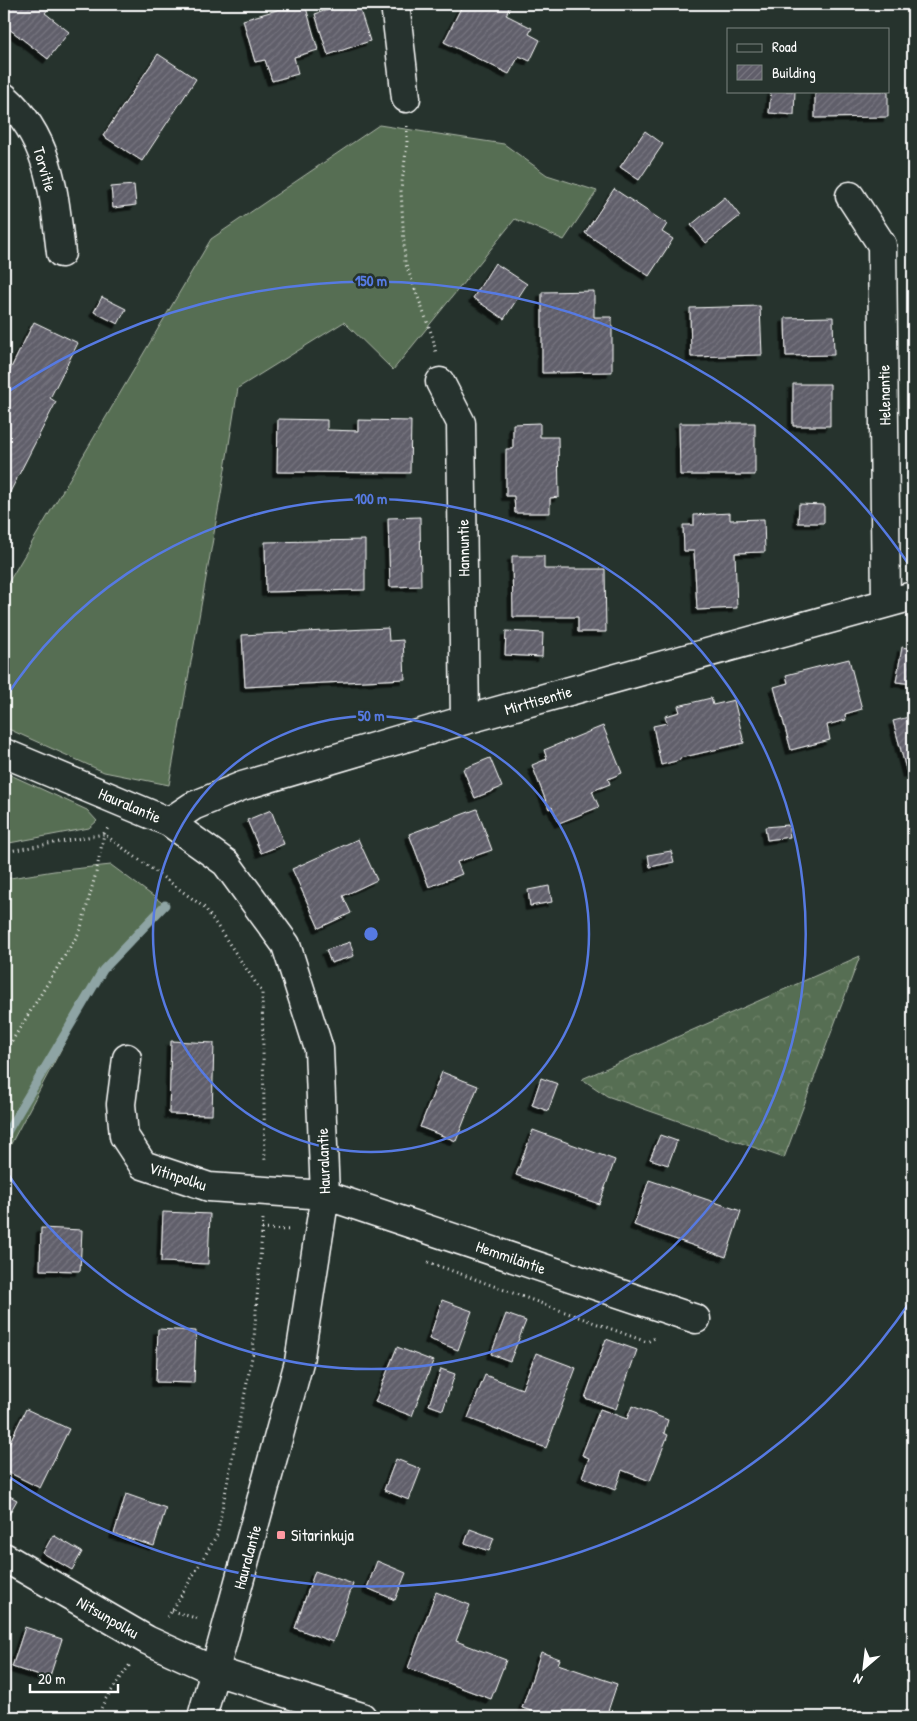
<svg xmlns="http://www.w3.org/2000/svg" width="917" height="1721" font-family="'Patrick Hand',sans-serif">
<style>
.grass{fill:#576e52;stroke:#abb6a8}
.forest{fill:url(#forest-crowns);stroke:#abb6a8}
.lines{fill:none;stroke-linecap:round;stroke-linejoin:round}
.stream{stroke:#8ea4a4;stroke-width:9}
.building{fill:url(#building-hatch);stroke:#fff;filter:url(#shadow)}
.minor-casing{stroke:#fff;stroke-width:31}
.path{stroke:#fff;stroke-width:3;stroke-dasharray:1 4;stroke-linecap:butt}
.minor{stroke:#26332d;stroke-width:28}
.ring{fill:none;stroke:#567ae2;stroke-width:2.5}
.poi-dot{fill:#ff9aa2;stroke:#26332d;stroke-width:2}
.labels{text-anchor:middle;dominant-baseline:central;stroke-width:5;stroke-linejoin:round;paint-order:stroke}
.street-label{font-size:16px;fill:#fff;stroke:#26332d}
.poi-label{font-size:16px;fill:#fff;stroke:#26332d;text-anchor:start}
.centre{fill:#567ae2;stroke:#26332d;stroke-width:2.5}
.ring-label{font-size:15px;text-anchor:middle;font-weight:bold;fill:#567ae2;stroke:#26332d;stroke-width:5;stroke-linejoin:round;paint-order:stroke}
</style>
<defs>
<pattern id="forest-crowns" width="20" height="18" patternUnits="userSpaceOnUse" patternTransform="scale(1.25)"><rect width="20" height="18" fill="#576e52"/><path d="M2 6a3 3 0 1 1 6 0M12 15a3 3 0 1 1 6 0" fill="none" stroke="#70846c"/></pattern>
<pattern id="building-hatch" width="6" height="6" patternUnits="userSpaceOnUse" patternTransform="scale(1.25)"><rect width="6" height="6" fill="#605e6a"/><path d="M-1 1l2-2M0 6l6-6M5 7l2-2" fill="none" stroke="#787680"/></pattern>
<filter id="shadow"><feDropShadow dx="-4.5" dy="4.5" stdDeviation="0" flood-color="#0009"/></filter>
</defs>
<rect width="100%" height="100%" fill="#26332d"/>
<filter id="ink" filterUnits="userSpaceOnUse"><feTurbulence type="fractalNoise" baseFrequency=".02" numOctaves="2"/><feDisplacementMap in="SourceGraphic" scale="10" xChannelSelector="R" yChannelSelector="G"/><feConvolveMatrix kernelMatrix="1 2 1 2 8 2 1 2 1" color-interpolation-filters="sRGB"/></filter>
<g filter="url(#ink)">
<path class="grass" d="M379,125L504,144L547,175L597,191L564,240L515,219L393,370L344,322L238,388L221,494L169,785L104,772L4,727V590L211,239Z
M4,772L87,810L97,821L89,828L4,844Z
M111,865L165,905L103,970L4,1157V879L54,871Z"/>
<path class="forest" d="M860,956L784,1158L607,1096L582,1079Z"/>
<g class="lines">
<path class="stream" d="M4,1137L103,970L165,905"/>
</g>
<path class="building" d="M4,4H52L45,13L69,32L48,59L4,25Z
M297,4H305L318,50L294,57L298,74L272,81L265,60L255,62L243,20Z
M345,4H358L370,41L328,55L315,14Z
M463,4H511L506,15L532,28L529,34L540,40L530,61L519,56L509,74L444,42Z
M158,54L196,79L142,161L103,136Z
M771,91H795L794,115L769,113Z
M815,91H888V117L815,118Z
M645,131L663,144L639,180L620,167Z
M134,185L136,205L113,208L111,187Z
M614,189L667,224L662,232L673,239L649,276L585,233Z
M725,197L740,216L706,243L691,225Z
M495,263L527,284L504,319L473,298Z
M594,291V317H612V372L542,373V292Z
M102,297L126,309L118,324L94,312Z
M760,306L762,355L691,357L690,308Z
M833,317L834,355L786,356L785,318Z
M34,322L78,343L50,398L56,402L9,494L4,491V382Z
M793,384H830V426H793Z
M278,419L327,420V430L358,431V420L411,421L410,473L277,472Z
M540,423V437H558L559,497L550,498V513H515L514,496H506V449H513V424Z
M679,423H755V475H680Z
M799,504L824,505V523H798Z
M730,513V520L764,519L765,552L735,553L737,608L697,610L694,551H684L683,525H694V515Z
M420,517L421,586L390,587L388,518Z
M365,540V590L266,592L265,542Z
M512,556H544V569H605L606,632H578V617H513Z
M388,628L389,641L403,640L405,679L245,687L242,635Z
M506,631L543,633L542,657L505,655Z
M902,647L913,649V684L896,682Z
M849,659L862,709L845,714L846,720L827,725L830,740L791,750L774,687L788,683L786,675Z
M711,698L713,705L734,700L744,743L680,758V760L661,765L653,726L667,723L665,716L680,712L678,706Z
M913,716V771L907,773L893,721Z
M603,726L622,773L608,779L610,784L592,791L599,807L559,823L552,807L549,809L532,765L547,759L544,750Z
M490,758L502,787L475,798L463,769Z
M477,809L492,850L457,862L462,874L429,887L409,834Z
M271,810L284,844L261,853L247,820Z
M788,825L790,837L767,840L765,827Z
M358,839L377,880L343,896L351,913L319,928L292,869Z
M671,851L674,862L650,867L648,855Z
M549,886L552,902L530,906L528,890Z
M350,942L354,956L331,963L326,950Z
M171,1041L214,1043L212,1115L169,1114Z
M442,1072L478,1086L456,1141L420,1127Z
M541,1078L558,1084L548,1111L532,1105Z
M533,1130L615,1160L599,1204L516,1175Z
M660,1135L677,1141L668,1165L650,1159Z
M649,1180L741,1211L726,1257L634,1225Z
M163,1212L210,1214L208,1264L161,1262Z
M41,1228L82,1230L80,1271L40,1270Z
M442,1300L472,1311L458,1350L429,1339Z
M506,1314L526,1321L510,1361L491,1354Z
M158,1329L196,1331L194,1383L156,1382Z
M606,1339L637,1350L616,1409L585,1398Z
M397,1347L433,1361L412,1416L375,1402Z
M536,1353L576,1368L546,1448L468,1418L485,1375L522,1389Z
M441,1369L455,1374L443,1410L429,1405Z
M632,1406L668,1420L664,1433L668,1435L650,1481L622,1470L615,1490L582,1477L589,1458L582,1455L600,1409L627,1419Z
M26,1409L69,1429L40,1488L4,1470V1454Z
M396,1459L421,1469L409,1500L384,1490Z
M4,1493L17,1500L5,1521H4Z
M126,1494L166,1508L154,1546L114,1534Z
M470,1529L494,1538L489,1551L465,1543Z
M53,1535L82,1552L72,1570L43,1553Z
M377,1561L406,1573L395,1600L367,1588Z
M315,1571L353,1584L333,1642L295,1628Z
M436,1592L470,1605L456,1641L506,1660L491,1699L408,1668Z
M25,1627L62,1639L49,1679L12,1667Z
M541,1652L560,1659L558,1664L617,1684L606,1717H549L522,1708Z"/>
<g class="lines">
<g class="minor-casing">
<path id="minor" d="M395,4L406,98
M4,97C51,138 54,195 61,253
M850,196L882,245L886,603
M440,382L461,423L465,720
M4,753L169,822L226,863L286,945L319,1049L325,1195L299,1362L202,1717
M169,822L193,806L242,786L465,720L913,596
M127,1058L121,1104L124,1136L143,1165L209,1187L325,1195L696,1319
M4,1557L147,1640L215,1671L362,1717"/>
</g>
<path class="path" d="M407,126V144L401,190L405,262L433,338L436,354
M4,852L104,834L205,908L262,992L265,1163
M4,1054L80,931L96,873L104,834L108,828
M262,1229L292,1230
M428,1262L647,1342L657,1337
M172,1611L199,1619
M167,1617L172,1611L217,1535L253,1352L263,1219
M97,1717L105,1700L131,1663"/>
<use href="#minor" class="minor"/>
</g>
</g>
<g class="ring">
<circle cx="371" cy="934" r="218"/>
<path d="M4 700A435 435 0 1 1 4 1168"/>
<path d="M912 1299A653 653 0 0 1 6 1475M6 393A653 653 0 0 1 912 569"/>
</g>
<rect class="poi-dot" x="276" y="1530" width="10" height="10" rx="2.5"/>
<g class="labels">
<g class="street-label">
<text transform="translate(45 169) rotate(74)">Torvitie</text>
<text transform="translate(884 395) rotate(-91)">Helenantie</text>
<text transform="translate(463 548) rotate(-91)">Hannuntie</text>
<text transform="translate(538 700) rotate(-16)">Mirttisentie</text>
<text transform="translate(130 805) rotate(23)">Hauralantie</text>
<text transform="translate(323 1161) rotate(-92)">Hauralantie</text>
<text transform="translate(178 1176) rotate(18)">Vitinpolku</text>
<text transform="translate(511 1257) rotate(19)">Hemmiläntie</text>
<text transform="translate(247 1557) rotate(-75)">Hauralantie</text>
<text transform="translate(108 1617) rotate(30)">Nitsunpolku</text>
</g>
<g class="poi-label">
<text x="291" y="1535">Sitarinkuja</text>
</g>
</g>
<circle cx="371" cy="934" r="8" class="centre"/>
<g class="ring-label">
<text x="371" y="286">150 m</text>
<text x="371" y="504">100 m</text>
<text x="371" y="721">50 m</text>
</g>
<rect width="917" height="1721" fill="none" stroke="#26332d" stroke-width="20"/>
<rect x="10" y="10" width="897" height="1701" fill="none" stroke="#fff" stroke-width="2" filter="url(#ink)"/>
<rect x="727" y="28" width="162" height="65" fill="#26332d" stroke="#7d8581"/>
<rect x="737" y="44" width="25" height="8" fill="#26332d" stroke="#7d8581"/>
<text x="772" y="52" font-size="15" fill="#ffffff">Road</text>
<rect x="737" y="65" width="25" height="15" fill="url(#building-hatch)" stroke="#7d8581"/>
<text x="772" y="78" font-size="15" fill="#ffffff">Building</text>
<g transform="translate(864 1668) rotate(208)" stroke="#26332d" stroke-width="4" paint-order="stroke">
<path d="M0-4L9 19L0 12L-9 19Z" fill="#ffffff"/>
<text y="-8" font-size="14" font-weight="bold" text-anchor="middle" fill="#ffffff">N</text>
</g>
<path d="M30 1684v8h88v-8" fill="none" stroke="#ffffff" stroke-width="2.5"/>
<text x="38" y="1684" font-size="15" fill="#ffffff" stroke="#26332d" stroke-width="4" paint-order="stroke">20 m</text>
</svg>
